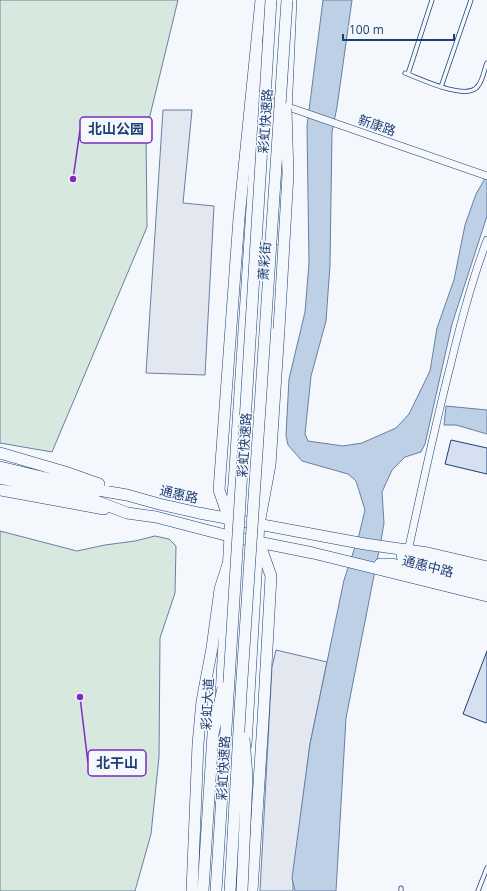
<svg xmlns="http://www.w3.org/2000/svg" width="487" height="891" font-family="'Open Sans','Noto Sans SC',sans-serif">
<style>
.green{fill:#d7e8df;stroke:#687fa3}
.parking{fill:#e3e8f0;stroke:#687fa3}
.water{fill:#bed0e5;stroke:#687fa3}
.building{fill:#d5e0f0;stroke:#1d3f73}
.lines{fill:none;stroke-linecap:round;stroke-linejoin:round}
.service-casing{stroke:#1d3f73;stroke-width:5}
.minor-casing{stroke:#1d3f73;stroke-width:8}
.secondary-casing{stroke:#1d3f73;stroke-width:10}
.primary-casing{stroke:#1d3f73;stroke-width:12}
.trunk-casing{stroke:#1d3f73;stroke-width:12}
.service{stroke:#f4f7fb;stroke-width:3.5}
.minor{stroke:#f4f7fb;stroke-width:7}
.secondary{stroke:#f4f7fb;stroke-width:9}
.primary{stroke:#f4f7fb;stroke-width:11}
.trunk{stroke:#f4f7fb;stroke-width:11}
.trunk-bridge-casing{stroke:#1d3f73;stroke-width:12;stroke-linecap:butt}
.trunk-bridge{stroke:#f4f7fb;stroke-width:11}
.labels{text-anchor:middle;dominant-baseline:central;stroke-width:3;stroke-linejoin:round;paint-order:stroke}
.street-label{font-size:13px;fill:#1d3f73;stroke:#f4f7fb}
.leader{fill:none;stroke:#7b2cbf;stroke-width:1.5}
.callout-dot{fill:#7b2cbf;stroke:#f4f7fb;stroke-width:1.5}
.callout{fill:#f4f7fb;stroke:#7b2cbf;stroke-width:1.5}
.callout-label{font-size:14px;text-anchor:middle;font-weight:bold;fill:#1d3f73}
</style>
<rect width="100%" height="100%" fill="#f4f7fb"/>
<path class="green" d="M0,0H178L146,132L147,227L52,452L0,443Z
M0,531L77,551L105,545L135,541L155,536L169,539L176,546L175,593L160,638L159,757L151,834L135,891H0Z"/>
<path class="parking" d="M163,110H192L183,203L214,206L205,375L146,373Z
M276,650L327,662L310,744L293,878V891H260L272,667Z"/>
<path class="water" d="M323,0H352L337,107L332,132L330,265L326,321L311,376L305,434L308,441L343,446L362,443L396,428L409,414L430,371L437,328L454,280L465,225L476,194L487,175V216L452,324L425,444L421,452L405,457L392,470L382,492L384,523L382,535L346,718L336,891H295L292,878L310,744L344,580L359,535L365,510L356,481L348,474L302,461L288,445L286,435L289,379L305,312L309,263L307,126Z
M446,406L487,410V434L456,425H444Z"/>
<path class="building" d="M451,440L487,448V474L445,464Z
M487,651V721L486,723L463,714Z"/>
<g class="lines">
<g class="service-casing">
<path id="service" d="M405,73C419,78 467,102 478,86C483,80 484,70 487,63
M408,74L432,0
M441,87L471,0
M401,891V888
M478,891L487,868"/>
</g>
<g class="minor-casing">
<path id="minor" d="M262,99L297,110L487,176
M408,551C422,488 435,425 451,363C461,321 472,280 487,240"/>
</g>
<g class="secondary-casing">
<path id="secondary" d="M287,114L292,0
M262,486L278,249
M220,695L229,536V519L233,484L259,84L263,47
M247,745L259,542L260,518"/>
</g>
<g class="primary-casing">
<path id="primary" d="M0,453L65,472L99,484
M0,467L92,489L127,495L159,504L199,513L365,544L428,553L487,567
M0,478L88,498L127,513L156,517L229,536L313,553L487,596
M0,490L104,509
M402,556L487,576
M380,564H392L487,586"/>
</g>
<g class="trunk-casing">
<path id="trunk" d="M229,519L219,490L239,218L261,0
M259,524L270,465L279,329
M212,648L220,589L228,564
M252,891L263,721L271,576L259,542"/>
</g>
<use href="#service" class="service"/>
<use href="#minor" class="minor"/>
<use href="#secondary" class="secondary"/>
<use href="#primary" class="primary"/>
<use href="#trunk" class="trunk"/>
<g class="trunk-bridge-casing">
<path id="trunk-bridge" d="M279,329L288,174L286,109
M192,891L198,744L202,701L212,648
M203,891L213,734L223,688
M216,891L271,0
M230,891L241,694L287,0
M242,891L247,777L244,738"/>
</g>
<use href="#trunk-bridge" class="trunk-bridge"/>
</g>
<g class="labels">
<g class="street-label">
<text transform="translate(265 121) rotate(-86)">彩虹快速路</text>
<text transform="translate(377 125) rotate(19)">新康路</text>
<text transform="translate(264 261) rotate(-86)">萧彩街</text>
<text transform="translate(244 445) rotate(-86)">彩虹快速路</text>
<text transform="translate(179 494) rotate(13)">通惠路</text>
<text transform="translate(428 566) rotate(14)">通惠中路</text>
<text transform="translate(207 704) rotate(-87)">彩虹大道</text>
<text transform="translate(223 768) rotate(-87)">彩虹快速路</text>
</g>
</g>
<path class="leader" d="M73 179L80 130M80 697L88 763"/>
<g class="callout-dot">
<circle cx="73" cy="179" r="4"/>
<circle cx="80" cy="697" r="4"/>
</g>
<g class="callout">
<rect x="80" y="117" width="72" height="26" rx="4"/>
<rect x="88" y="750" width="58" height="26" rx="4"/>
</g>
<g class="callout-label">
<text x="116" y="134">北山公园</text>
<text x="117" y="768">北干山</text>
</g>
<path d="M343 34v6h111v-6" fill="none" stroke="#1d3f73" stroke-width="2"/>
<text x="349" y="34" font-size="12" fill="#1d3f73" stroke="#f4f7fb" stroke-width="3" paint-order="stroke">100 m</text>
</svg>
